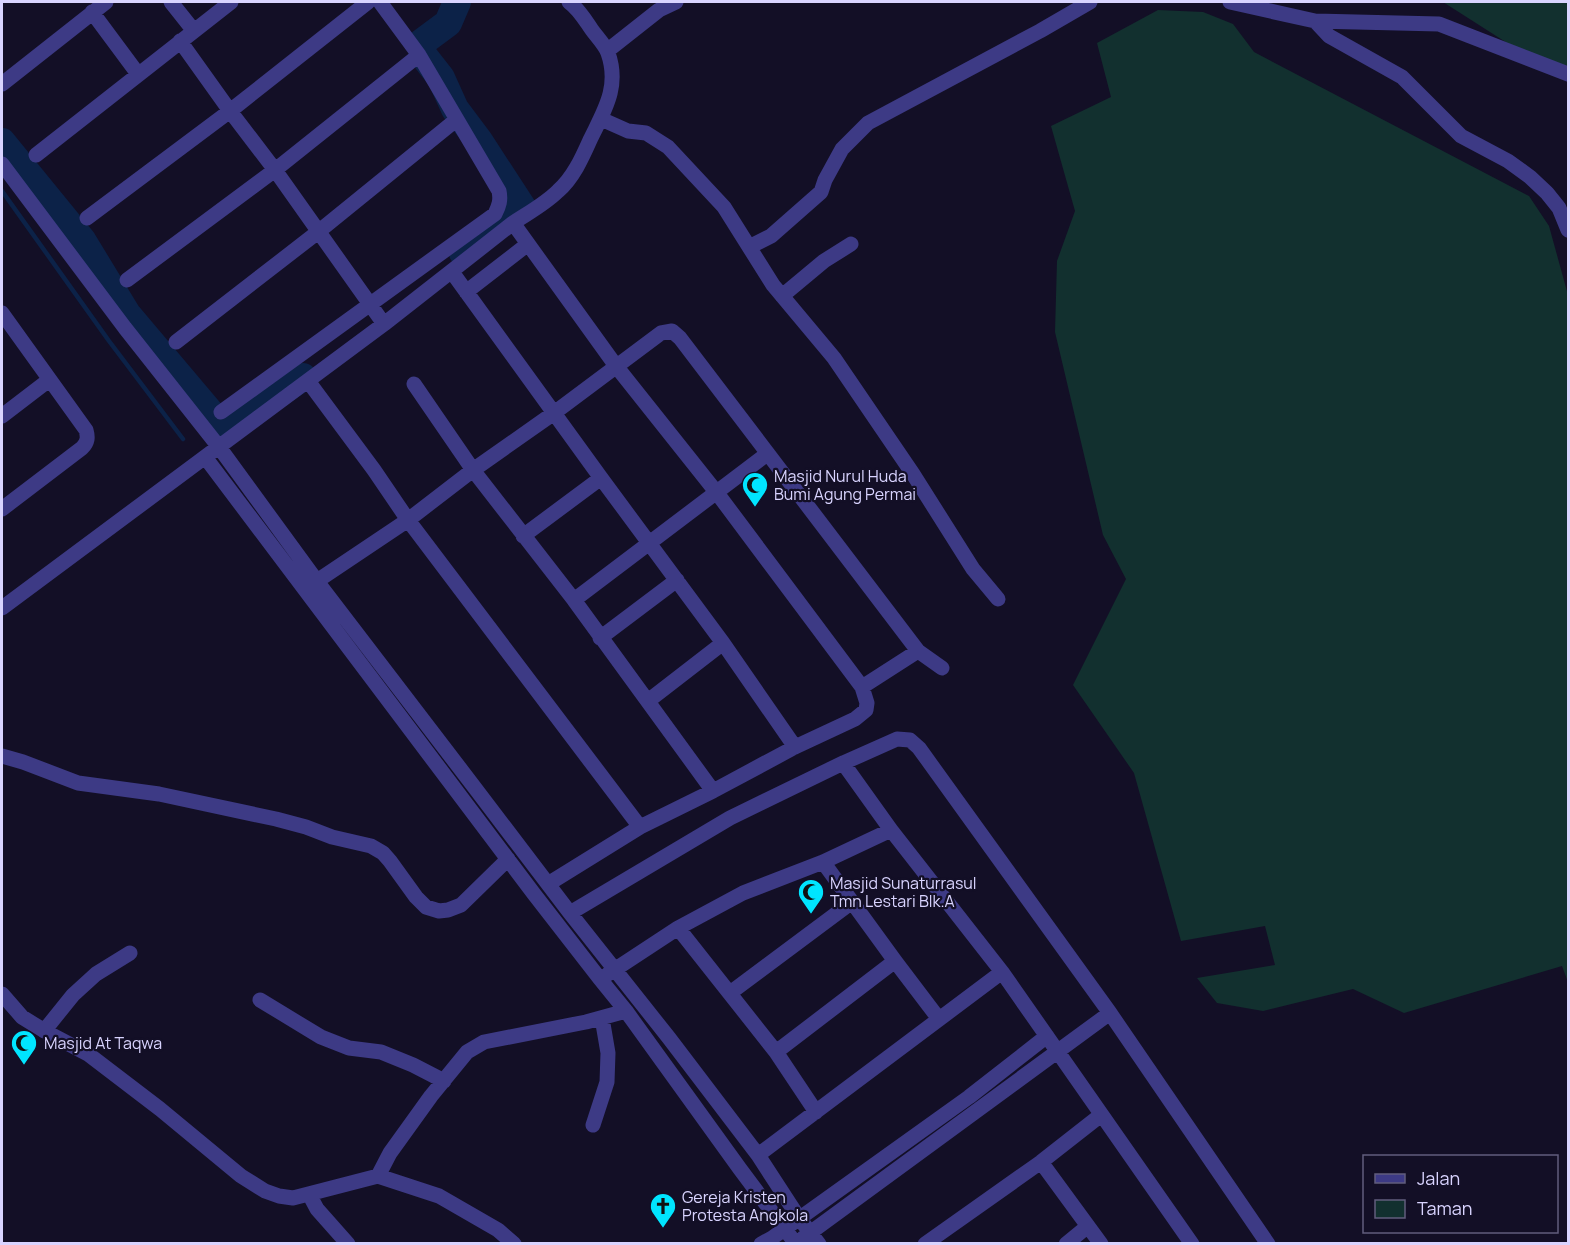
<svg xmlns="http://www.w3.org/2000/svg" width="1570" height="1245" font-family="Manrope,sans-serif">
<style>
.green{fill:#12302f}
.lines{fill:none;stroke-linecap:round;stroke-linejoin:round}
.stream{stroke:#0c2248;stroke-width:4.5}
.river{stroke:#0c2248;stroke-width:28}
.minor{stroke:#3d3a85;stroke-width:15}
.labels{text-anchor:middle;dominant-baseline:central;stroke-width:4.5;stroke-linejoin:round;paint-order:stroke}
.poi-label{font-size:16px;fill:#d9d4ff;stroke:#130f26;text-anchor:start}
</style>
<rect width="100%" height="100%" fill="#130f26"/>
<path class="green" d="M1443,2H1568V83V82Z
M1158,10L1203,12L1233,24L1254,52L1529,196L1549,226L1568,295V982L1562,966L1404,1013L1353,989L1263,1011L1217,1003L1197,978L1275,965L1265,926L1181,941L1134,773L1073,685L1126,579L1103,535L1055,332L1057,261L1075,211L1051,126L1111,97L1097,43Z"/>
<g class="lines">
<path class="stream" d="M2,191L109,341L183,439"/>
<path class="river" d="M457,2L448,23L421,43L423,55L441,78L455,109L479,141L522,207L463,253
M2,142L82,240L127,314L225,430L303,377"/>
<path class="minor" d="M171,2L194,31
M1230,2L1315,21L1439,24L1568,74
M92,12L138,74
M1315,21L1329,36L1402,77L1461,136L1508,161L1530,177L1547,193L1559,208L1568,230
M180,41L230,111L275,170L384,324
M607,51L659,10L676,2
M2,84L106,2
M601,119L628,131L646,133L668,147L724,207L773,285L834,358L913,474L973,569L998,599
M36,155L231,2
M2,164L125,328L219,447L316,580L475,788L570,913L669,1038L758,1155L799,1218L819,1244
M87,218L230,111L368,2
M513,223L616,366L717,493L862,687L867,703L866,710L855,719L795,747L713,791L640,827L548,884
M749,247L771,236L821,192L825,180L842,149L868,123L1040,31L1090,2
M452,272L601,478L723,643L795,747
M127,280L275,170L419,55
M466,292L528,244
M782,296L824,261L851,244
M2,313L86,430C88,437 88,442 82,448L2,509
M176,342L318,232L456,120
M308,381L374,470L408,520L640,827
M414,384L473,470L574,600L713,791
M221,412L495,214C499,206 501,200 499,191L419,55L380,2
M2,416L49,380
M205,457L534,894L600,979L626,1011L740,1169L796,1244
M523,536L601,478
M317,581L408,520L473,470L554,413L661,333L672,331L680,338L918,651L942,668
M574,600L767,454
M2,608L384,324L513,223C528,213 545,204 558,191C573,178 582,158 590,140C604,111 620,87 608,53C605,45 597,37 592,30C585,20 579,9 569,2
M600,638L677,580
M862,687L918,651
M648,701L723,643
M2,756L23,762L78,783L159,794L276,819L306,827L332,837L371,846L383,853L390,861L416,897L426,907L439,911L448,910L461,905L508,859
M843,763L891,830L1002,972L1192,1244
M823,862L895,961L939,1019
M570,913L730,818L843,763L897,739L910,740L919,748L1110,1013L1268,1244
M678,928L776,1052L816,1112
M608,974L678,928L743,893L823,862L891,830
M730,993L852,902
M2,994L22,1017L48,1033L88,1054L160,1109L241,1176L265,1191L279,1196L293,1198L378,1176L439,1196L498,1230L514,1244
M260,1000L321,1037L349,1048L381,1052L413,1065L444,1081
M44,1031L73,995L96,974L130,953
M776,1052L895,961
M593,1125L607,1082L608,1053L602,1018
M758,1155L1002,972
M1041,1162L1101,1244
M378,1176L390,1153L431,1096L467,1052L484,1042L586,1022L626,1011
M309,1194L317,1209L348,1244
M803,1238L1110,1013
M761,1244L772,1238L969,1097L1047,1036
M925,1244L1041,1162L1101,1115
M1066,1244L1088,1226"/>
</g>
<defs>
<g id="mosque-pin" transform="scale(1.35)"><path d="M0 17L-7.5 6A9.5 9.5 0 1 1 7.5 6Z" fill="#00e5ff" stroke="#130f26"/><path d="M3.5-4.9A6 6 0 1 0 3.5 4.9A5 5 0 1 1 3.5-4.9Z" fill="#111"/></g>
<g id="church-pin" transform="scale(1.35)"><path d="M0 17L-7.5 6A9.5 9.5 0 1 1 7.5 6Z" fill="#00e5ff" stroke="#130f26"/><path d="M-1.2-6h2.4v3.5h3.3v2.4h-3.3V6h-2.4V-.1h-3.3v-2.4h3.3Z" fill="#111"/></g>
</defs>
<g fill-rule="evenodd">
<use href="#mosque-pin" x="755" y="485"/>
<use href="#mosque-pin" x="811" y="892"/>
<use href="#mosque-pin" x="24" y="1043"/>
<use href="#church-pin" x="663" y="1206"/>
</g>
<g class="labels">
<g class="poi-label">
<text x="774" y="476">Masjid Nurul Huda<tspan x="774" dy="18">Bumi Agung Permai</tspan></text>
<text x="830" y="883">Masjid Sunaturrasul<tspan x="830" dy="18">Tmn Lestari Blk.A</tspan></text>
<text x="44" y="1043">Masjid At Taqwa</text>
<text x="682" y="1197">Gereja Kristen<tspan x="682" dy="18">Protesta Angkola</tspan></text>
</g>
</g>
<rect width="1570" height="1245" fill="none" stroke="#d9d4ff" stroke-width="6"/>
<rect x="1363" y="1155" width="195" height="78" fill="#130f26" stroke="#625e7d" stroke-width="1.5"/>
<rect x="1375" y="1174" width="30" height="9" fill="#3d3a85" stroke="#625e7d" stroke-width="1.5"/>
<text x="1417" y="1185" font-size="18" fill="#d9d4ff">Jalan</text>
<rect x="1375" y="1200" width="30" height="18" fill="#12302f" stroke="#625e7d" stroke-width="1.5"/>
<text x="1417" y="1215" font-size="18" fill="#d9d4ff">Taman</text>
</svg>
